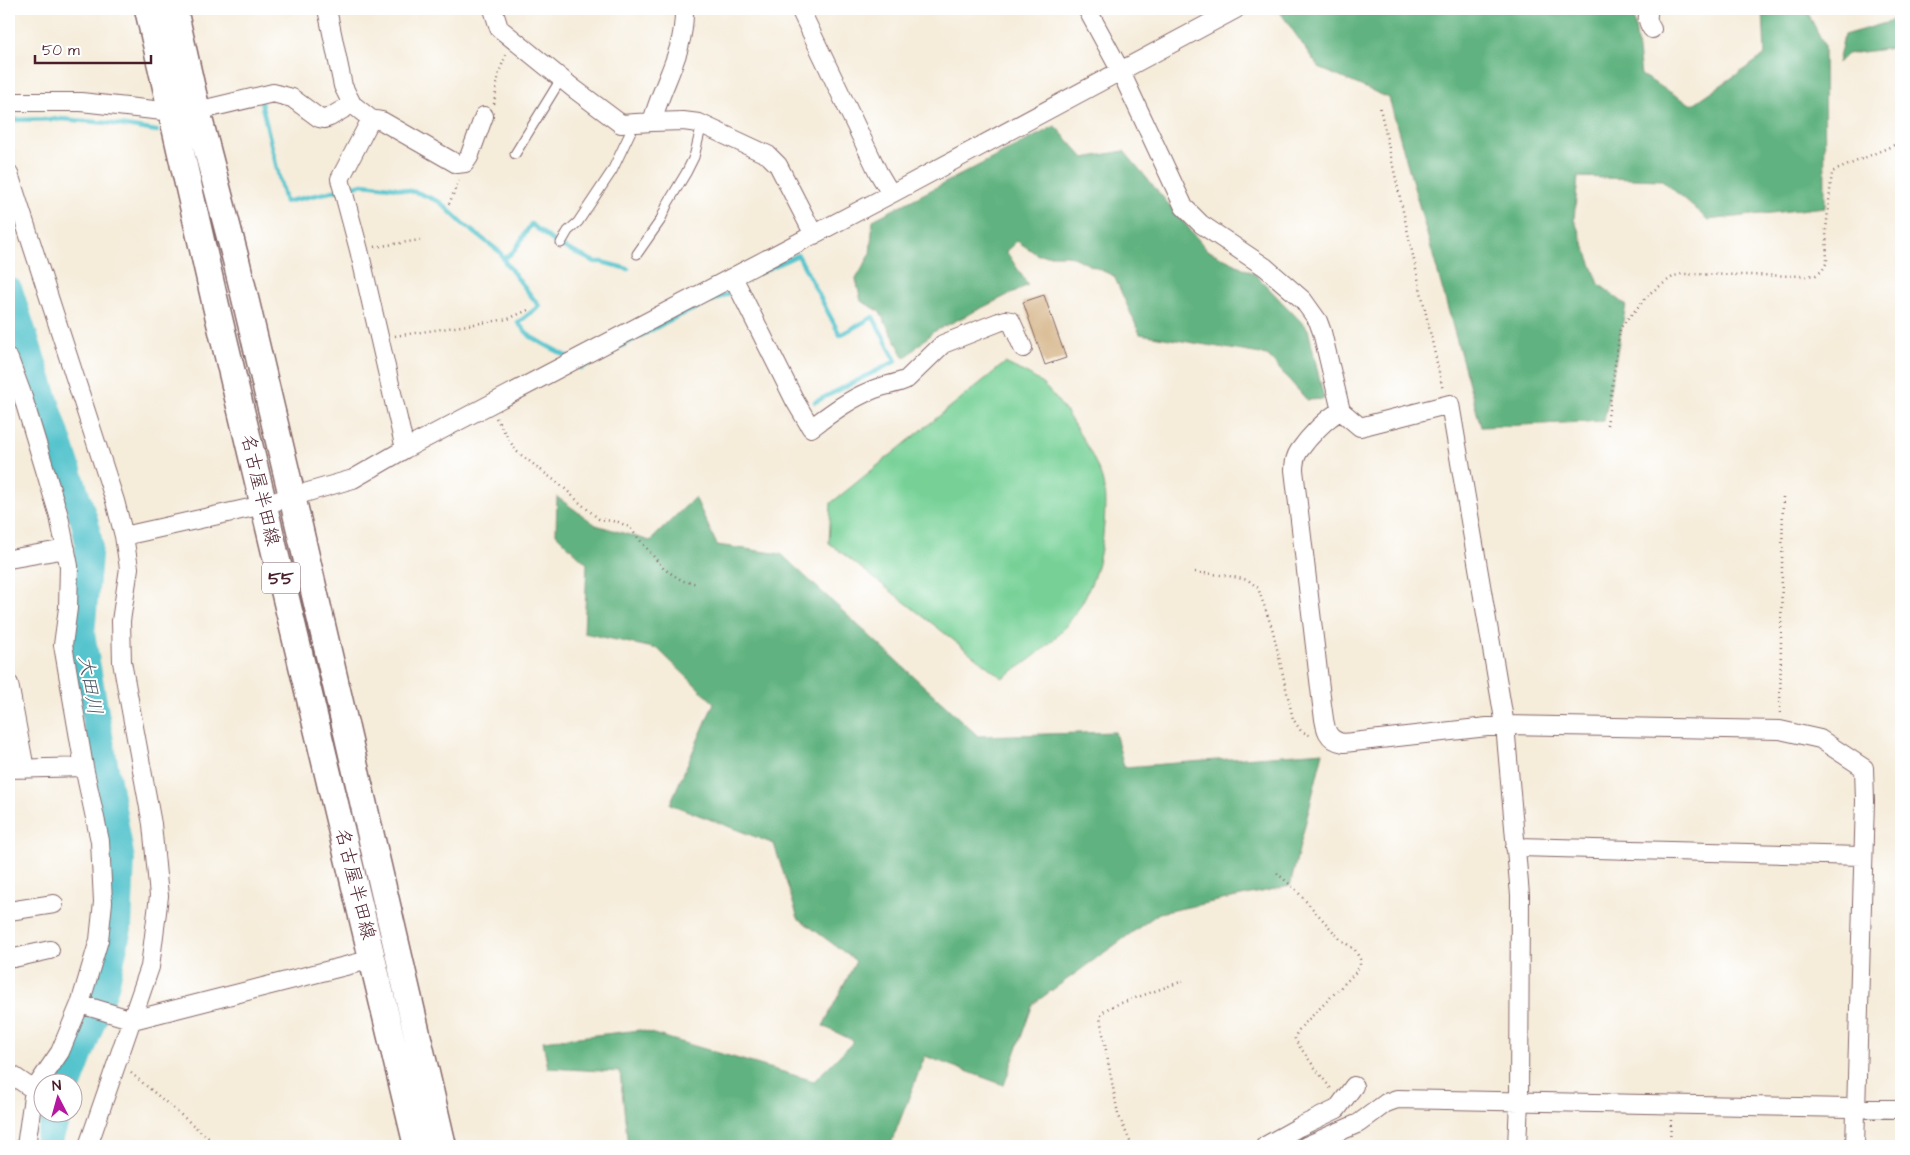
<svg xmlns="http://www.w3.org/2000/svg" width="1910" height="1155" font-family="'Architects Daughter','Klee One',sans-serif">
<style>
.green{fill:#77d197;stroke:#607861}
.forest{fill:#61b380;stroke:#566956}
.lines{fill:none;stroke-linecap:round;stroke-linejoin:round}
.stream{stroke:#56c4cd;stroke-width:4.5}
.river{stroke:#56c4cd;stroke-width:28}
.building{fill:#d8b990}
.service-casing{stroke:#866768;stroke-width:11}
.minor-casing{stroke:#866768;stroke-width:20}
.primary-casing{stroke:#866768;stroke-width:29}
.path{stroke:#866768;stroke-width:2.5;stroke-dasharray:1 4;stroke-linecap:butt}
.service{stroke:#fff;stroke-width:9}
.minor{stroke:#fff;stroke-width:18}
.primary{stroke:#fff;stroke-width:26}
.labels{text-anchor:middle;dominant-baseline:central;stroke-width:4;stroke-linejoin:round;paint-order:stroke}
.shield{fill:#fff;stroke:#80626b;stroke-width:1}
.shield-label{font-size:18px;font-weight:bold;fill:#4a1f2b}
.street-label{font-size:19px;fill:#4a1f2b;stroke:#fff}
.water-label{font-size:20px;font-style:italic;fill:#4e5964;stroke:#fff}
</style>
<rect width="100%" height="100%" fill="#fff"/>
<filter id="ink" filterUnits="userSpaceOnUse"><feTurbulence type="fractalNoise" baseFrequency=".02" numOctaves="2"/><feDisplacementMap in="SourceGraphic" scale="10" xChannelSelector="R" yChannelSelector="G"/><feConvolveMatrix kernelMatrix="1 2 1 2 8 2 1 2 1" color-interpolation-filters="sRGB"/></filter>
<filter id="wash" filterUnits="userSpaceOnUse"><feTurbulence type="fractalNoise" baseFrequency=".0096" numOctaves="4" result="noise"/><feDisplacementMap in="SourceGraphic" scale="20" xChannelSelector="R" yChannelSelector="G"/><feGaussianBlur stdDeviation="1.12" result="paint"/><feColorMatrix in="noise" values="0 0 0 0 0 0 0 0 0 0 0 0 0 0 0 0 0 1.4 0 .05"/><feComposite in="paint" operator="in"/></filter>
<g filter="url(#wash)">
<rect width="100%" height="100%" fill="#f5ecda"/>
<path class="green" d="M1005,363C1017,369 1032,375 1041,383C1056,396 1066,412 1076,428C1086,444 1096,461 1102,479C1106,492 1105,511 1104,524C1099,598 1064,641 1002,678L829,543L831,503Z"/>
<path class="forest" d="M1278,9H1333L1336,13L1375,14L1380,9H1633L1641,75L1692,105L1765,55L1763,9H1806L1824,45L1825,207L1708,220L1662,180L1578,177L1574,219L1599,284L1626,305L1604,421L1481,427L1389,98L1319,68Z
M1901,14V47L1847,54L1838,63L1844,35L1889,22Z
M1055,126L1084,158L1124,151L1207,250L1255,274L1308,329L1324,399L1307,400L1267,355L1140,334L1114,276L1068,255H1038L1017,241L1006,251L1028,285L933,332L905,358L879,311L861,301L856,279L870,255L873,220Z
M557,497L596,525L650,541L695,497L717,545L781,554L978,736L1115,732L1124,767L1323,752L1290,886L1159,913L1033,1004L1004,1085L925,1056L890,1146H628L620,1072L548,1068L543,1041L640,1030L814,1081L854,1041L823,1026L856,961L798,918L774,844L670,804L714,703L658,649L584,633L587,564L556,534Z"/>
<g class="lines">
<path class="stream" d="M261,102L285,202L339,190
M9,120L61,119L107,123L157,131
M346,188L363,184L391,187L419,193L440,202L462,223L500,252L505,262L539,306L518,323L531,337L568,357
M504,259L515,250L531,224L557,244L595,262H602L628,269
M759,273L798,255L840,335L873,317L896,361L815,402
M576,364L581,368L670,320L732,292"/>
<path class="river" d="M9,291L85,523L89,544L81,634L121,860L118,928L105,986L69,1082
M47,1146L58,1112"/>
</g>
<g id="blocks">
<path class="building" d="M1044,295L1066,358L1045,365L1023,302Z"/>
</g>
</g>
<g filter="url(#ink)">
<use href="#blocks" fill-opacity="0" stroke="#866768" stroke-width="1"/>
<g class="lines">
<g class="service-casing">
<path id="service" d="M515,154L561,79
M561,243L568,231L578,222L612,171L631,131V123
M637,254L660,221L668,203L686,173L694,157L702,124"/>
</g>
<g class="minor-casing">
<path id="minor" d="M327,9L343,86L352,104
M493,9L499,28L573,88L621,124L652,122C663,81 685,53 684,9
M800,9L878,172L891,194
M1087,9L1120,70L1184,207L1201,224L1265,267L1303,300L1318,321L1322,332L1341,411L1360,427L1450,404L1505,725L1520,895L1519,1101L1517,1146
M1649,9C1647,17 1647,22 1652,29
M9,102H81L172,112
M197,111L273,93L292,98L319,118L324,119L330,117L352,104L371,119L340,179L359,250L405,449
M371,119L382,121L457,164L465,163L469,157L484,116
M652,122L683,121L699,123L768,155L778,165L814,235
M9,174L115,501L124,536L129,568L121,621L122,662L152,824L159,896L150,967L88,1146
M733,277L795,401L811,428C830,414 848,400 870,391C882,385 895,385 907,379L943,344L999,322L1005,320L1011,321L1023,348
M9,359L22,394L59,516L69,566L68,608L63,645L84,767L100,841L103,902L99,940L80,1004L60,1052L34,1090L26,1146
M1341,411C1327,417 1308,438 1299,451C1295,457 1294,464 1294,470L1322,705C1325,722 1323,740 1344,743L1505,725L1780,730L1820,739L1864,768L1865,801L1855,1146
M124,536L263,505L353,479L405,449L891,194L1236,9
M9,559L66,549
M9,684L25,769
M9,769L84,767
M1515,847L1862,856
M9,911L54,904
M9,957L14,958L50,950
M80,1004L133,1020L373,959
M9,1073L34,1090
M1265,1146L1299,1127L1337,1109L1354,1086
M1306,1146L1359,1123L1386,1103L1397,1099L1901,1109"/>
</g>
<g class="primary-casing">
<path id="primary" d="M148,9L216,306L417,1146
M174,9L197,111L236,260L292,496L443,1146"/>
</g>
<path class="path" d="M494,104L499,72L506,55
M1380,108L1443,390
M449,204L459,180
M375,247L420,240
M395,336L508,319L528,310
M496,418L516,451L563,487L580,503L599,519L618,522L629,527L664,569L683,581L698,584
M1607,425L1620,328L1650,293L1674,276L1682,274L1806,276L1816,275L1822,271L1827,262L1826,230L1832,172L1901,142
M1195,572L1229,576L1248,580L1258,588L1273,631L1293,719L1301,731L1312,736
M1780,713L1783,494
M1277,873L1295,889L1340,939L1355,950L1360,959V965L1356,972L1300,1028C1298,1031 1295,1035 1295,1039C1296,1043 1327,1084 1332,1090
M131,1073L218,1146
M1132,1146L1118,1114L1100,1018L1102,1013L1110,1007L1183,981
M1670,1146L1671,1120"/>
<use href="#service" class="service"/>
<use href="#minor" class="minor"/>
<use href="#primary" class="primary"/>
</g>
</g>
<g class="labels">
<rect class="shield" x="262" y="562.5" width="38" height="31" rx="4"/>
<g class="shield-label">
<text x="281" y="578">55</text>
</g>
<g class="street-label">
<text transform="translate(260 490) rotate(77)">名古屋半田線</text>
<text transform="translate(355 884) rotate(76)">名古屋半田線</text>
</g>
<g class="water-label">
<text transform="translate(90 685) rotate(80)">大田川</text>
</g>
</g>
<rect width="1910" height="1155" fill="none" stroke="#fff" stroke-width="30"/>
<g transform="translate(58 1098) rotate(354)"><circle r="24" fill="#ffffff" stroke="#b7a5aa"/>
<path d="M0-4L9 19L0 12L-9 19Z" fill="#b5179e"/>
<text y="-8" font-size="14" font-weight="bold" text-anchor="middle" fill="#4a1f2b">N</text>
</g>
<path d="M35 55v8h116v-8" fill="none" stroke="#4a1f2b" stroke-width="2.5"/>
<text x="42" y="55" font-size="15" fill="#4a1f2b" stroke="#ffffff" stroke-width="4" paint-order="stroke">50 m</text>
</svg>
